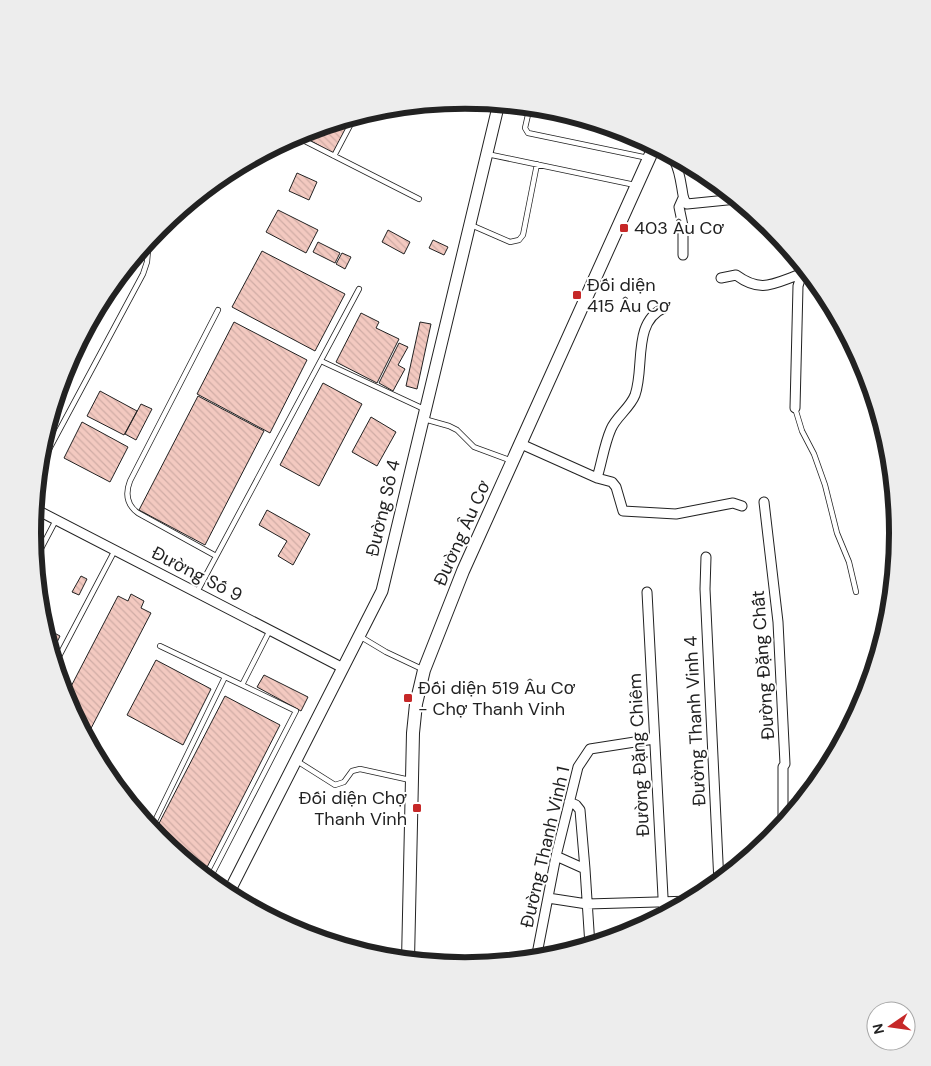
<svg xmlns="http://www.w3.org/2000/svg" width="931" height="1066" font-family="'DM Sans',sans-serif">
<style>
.building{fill:url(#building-back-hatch);stroke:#222}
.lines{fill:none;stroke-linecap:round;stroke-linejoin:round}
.service-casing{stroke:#222;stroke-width:6}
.minor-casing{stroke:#222;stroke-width:11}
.tertiary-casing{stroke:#222;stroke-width:13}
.secondary-casing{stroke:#222;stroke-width:14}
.service{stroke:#fff;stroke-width:4.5}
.minor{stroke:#fff;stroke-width:9}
.tertiary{stroke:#fff;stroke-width:11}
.secondary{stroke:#fff;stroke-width:12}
.poi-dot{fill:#c62828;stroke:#fff;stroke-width:2}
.labels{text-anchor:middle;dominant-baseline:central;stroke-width:4;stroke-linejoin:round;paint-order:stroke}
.poi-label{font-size:18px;fill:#222;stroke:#fff;text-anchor:start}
.street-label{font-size:18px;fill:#222;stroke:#fff}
.rim{fill:none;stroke:#222;stroke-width:6}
</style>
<defs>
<pattern id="building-back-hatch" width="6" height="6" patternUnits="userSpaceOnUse" patternTransform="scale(1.25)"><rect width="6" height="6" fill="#f3c9c0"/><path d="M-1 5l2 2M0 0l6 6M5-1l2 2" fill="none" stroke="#d0aca5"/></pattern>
</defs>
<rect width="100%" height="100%" fill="#fff"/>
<path class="building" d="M352,117L333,153L298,134L300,133Z
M297,173L317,182L309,200L289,191Z
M278,210L318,230L306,253L266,232Z
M388,230L410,242L404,254L382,242Z
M433,240L448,247L444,255L429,248Z
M318,242L340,253L335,263L313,252Z
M262,251L345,294L315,351L232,307Z
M342,253L351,257L345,269L336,264Z
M123,272H124L61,392L58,391L66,367L106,292Z
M361,313L379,322L376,328L399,339L377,383L336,362Z
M234,322L307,360L270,433L197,394Z
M420,322L431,324L417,389L406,386Z
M399,343L408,347L398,365L405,369L393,391L379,383Z
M323,383L362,404L319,486L280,465Z
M100,391L137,411L124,435L87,416Z
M198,396L264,431L205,545L139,510Z
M141,404L152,409L136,440L125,434Z
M371,417L396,432L377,466L352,452Z
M82,422L128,447L110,482L64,458Z
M267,510L310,534L293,565L278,556L287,541L259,525Z
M81,576L87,579L79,595L72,592Z
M131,594L144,601L141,608L151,613L86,738L65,698L118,596L128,601Z
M47,629L60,636L52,653L45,631Z
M156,660L211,689L183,745L127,715Z
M264,675L308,697L301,711L257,687Z
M225,696L280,725L203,875L159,839L154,833Z"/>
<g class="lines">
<g class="service-casing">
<path id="service" d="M530,106L525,128L528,133L648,158
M295,136L419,199
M487,154L635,185
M334,156L355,116
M471,225L510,242L519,240L523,235L537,164
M321,361L424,409
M795,408L802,431L814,454L825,485L837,533L849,562L856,592
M424,419L449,426L457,430L474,447L512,461
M42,445L49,449
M39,468L143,274L147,262L149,239
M216,556L138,513C127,505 125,494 130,481L218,310
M35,560L56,520
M197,592L359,289
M361,637L386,652L422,669
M160,646L242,685
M55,664L115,550
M297,761L335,785L344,782L352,771L360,769L410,780
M151,829L225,677
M209,880L296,711L242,685L270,630"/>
</g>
<g class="minor-casing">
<path id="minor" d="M654,146C677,157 678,165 682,189C683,195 683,200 687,204L737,199
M683,198L679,207L683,226V255
M721,278L736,275C762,294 774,283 801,274
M795,408L798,286L804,267
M521,444L597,478L612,482L616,487L623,511L676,514L733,503L742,506
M597,478C602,462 604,445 611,429C616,417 630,408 635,395C645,367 632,322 664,308
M764,502L778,622L785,764L783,767V826
M35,509L343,668
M706,557L705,589L719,883
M647,592L664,916
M569,802L576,805L580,810L585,869
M556,856L585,869L590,946
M548,898L587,904L692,901
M536,959L556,856L578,767L590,749L654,739"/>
</g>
<g class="tertiary-casing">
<path id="tertiary" d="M228,894L382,591L499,103"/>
</g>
<g class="secondary-casing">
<path id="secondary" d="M408,960L413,733L416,704L424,670L463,571L655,145"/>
</g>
<use href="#service" class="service"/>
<use href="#minor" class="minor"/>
<use href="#tertiary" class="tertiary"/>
<use href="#secondary" class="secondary"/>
</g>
<g class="poi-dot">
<rect x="619" y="223" width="10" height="10" rx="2.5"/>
<rect x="572" y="290" width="10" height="10" rx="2.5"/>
<rect x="403" y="693" width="10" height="10" rx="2.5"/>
<rect x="412" y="803" width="10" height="10" rx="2.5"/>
</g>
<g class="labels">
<g class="poi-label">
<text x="634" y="228">403 Âu Cơ</text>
<text x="587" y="285">Đối diện<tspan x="587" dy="21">415 Âu Cơ</tspan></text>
<text x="418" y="688">Đối diện 519 Âu Cơ<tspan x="418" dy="21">- Chợ Thanh Vinh</tspan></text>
<text x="407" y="798" text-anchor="end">Đối diện Chợ<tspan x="407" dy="21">Thanh Vinh</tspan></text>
</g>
<g class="street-label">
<text transform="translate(383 508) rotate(-77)">Đường Số 4</text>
<text transform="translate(462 533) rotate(-66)">Đường Âu Cơ</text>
<text transform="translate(197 574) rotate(27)">Đường Số 9</text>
<text transform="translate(763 665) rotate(-94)">Đường Đặng Chất</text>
<text transform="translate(695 721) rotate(-93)">Đường Thanh Vinh 4</text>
<text transform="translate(639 755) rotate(-93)">Đường Đặng Chiêm</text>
<text transform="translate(545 847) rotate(-77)">Đường Thanh Vinh 1</text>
</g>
</g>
<path d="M0 0H931V1066H0ZM41 533a424 424 0 1 1 848 0a424 424 0 1 1-848 0Z" fill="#ededed" fill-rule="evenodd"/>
<path class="rim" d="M41 533a424 424 0 1 1 848 0a424 424 0 1 1-848 0Z"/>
<g transform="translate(891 1026) rotate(257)"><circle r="24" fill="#ffffff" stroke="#a7a7a7"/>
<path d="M0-4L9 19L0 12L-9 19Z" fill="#c62828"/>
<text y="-8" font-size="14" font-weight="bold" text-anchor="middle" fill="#222222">N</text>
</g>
</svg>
